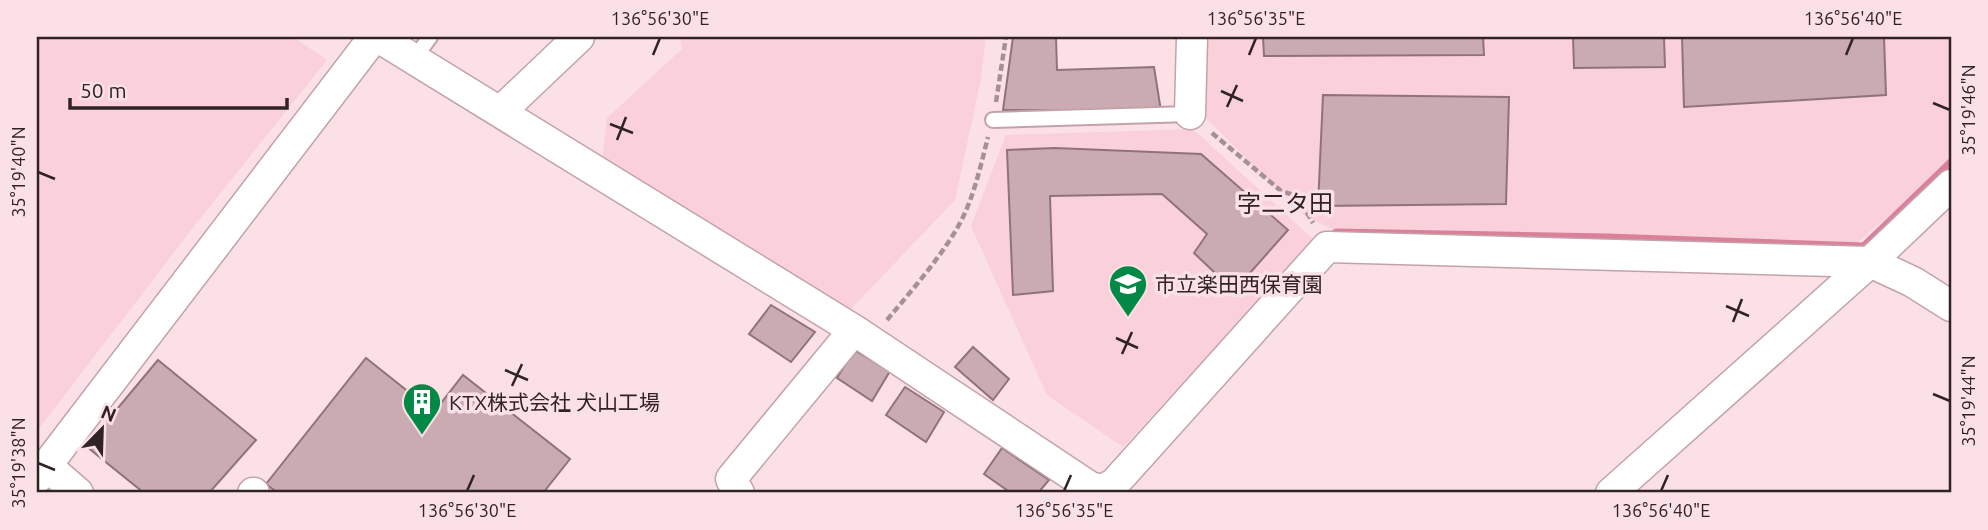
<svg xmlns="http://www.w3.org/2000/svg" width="1988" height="530" font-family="Ubuntu,'Noto Sans JP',sans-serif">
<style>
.built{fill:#fad0da}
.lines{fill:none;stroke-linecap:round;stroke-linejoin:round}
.stream{stroke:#da8099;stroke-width:9}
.building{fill:#cbabb2;stroke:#90737a;stroke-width:2}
.lane-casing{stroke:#c3a3ab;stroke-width:18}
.street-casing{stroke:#c3a3ab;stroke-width:33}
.path{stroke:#a59095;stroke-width:4.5;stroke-dasharray:7 3.5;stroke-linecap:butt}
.lane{stroke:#fff;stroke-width:14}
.street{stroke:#fff;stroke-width:30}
.ticks{fill:none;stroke:#302326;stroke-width:2.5}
.labels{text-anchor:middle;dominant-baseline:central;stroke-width:7;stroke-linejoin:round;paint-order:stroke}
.poi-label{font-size:21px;fill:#302326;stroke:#fbe0e6;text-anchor:start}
.quarter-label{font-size:24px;fill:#302326;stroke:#fbe0e6}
.neatline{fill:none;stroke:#302326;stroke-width:2.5}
.ticks-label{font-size:18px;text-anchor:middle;fill:#302326}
</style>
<rect width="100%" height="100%" fill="#fbe0e6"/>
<path class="built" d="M37,37H293L327,60L195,225L37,431Z
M680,37H986L980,83L955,200L850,310L602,163L607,118L682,49Z
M1208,37H1951V164L1842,255L1329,228L1302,214L1206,118Z
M1193,129L1315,241L1123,447L1047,395L971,226L1006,135Z"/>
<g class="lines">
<path class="stream" d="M1336,233L1607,238L1864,247L1951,163"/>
</g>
<path class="building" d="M1013,37H1056L1057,70L1154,67L1161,111L1003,110Z
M1263,37H1483L1484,55L1264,56Z
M1573,37H1664L1665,67L1574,68Z
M1682,37H1884L1886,95L1684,107Z
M1323,95L1509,97L1506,204L1318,206Z
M1055,148L1201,154L1288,230L1234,291L1194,253L1207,234L1162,194L1050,196L1053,291L1013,295L1007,150Z
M771,305L815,332L791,362L749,334Z
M973,347L1009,379L993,400L955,367Z
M854,350L890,371L872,401L837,378Z
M366,358L434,412L463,375L570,459L543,493H278L266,484Z
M158,360L256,440L209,493H144L86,446Z
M905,387L944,412L926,442L886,415Z
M1002,448L1049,480L1038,493H1011L984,474Z"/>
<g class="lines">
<g class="lane-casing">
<path id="lane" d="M414,59L430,37
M993,120L1190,114"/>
</g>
<g class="street-casing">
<path id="street" d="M378,37L854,330L1090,487L1102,490L1114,484L1327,247L1870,262L1913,282L1951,306
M500,112L579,37
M1190,114L1192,37
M47,466L78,493
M37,478L374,37
M253,493H254
M739,493L731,479L854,330
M1611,493L1870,262L1951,185"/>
</g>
<path class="path" d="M996,102L1006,37
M1212,133L1281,191L1297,196L1313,223
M887,320C911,291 937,262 956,230C973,202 980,168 988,137"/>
<use href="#lane" class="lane"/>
<use href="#street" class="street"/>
</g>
<path class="ticks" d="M653,55L660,38M1249,55L1256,38M1846,55L1853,38M1221,91L1243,101M1933,103L1950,110M1227,107L1237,85M610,124L633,133M617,140L626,117M38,172L55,179M1726,306L1749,316M1733,322L1742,299M1116,338L1138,348M1122,354L1132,332M505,370L528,380M512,386L522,364M1933,394L1950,401M38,463L55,470M467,491L474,475M1064,491L1071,475M1661,491L1668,475"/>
<defs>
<g id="school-pin" transform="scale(2.0125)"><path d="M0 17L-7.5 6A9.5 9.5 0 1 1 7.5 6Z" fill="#028945" stroke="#fbe0e6"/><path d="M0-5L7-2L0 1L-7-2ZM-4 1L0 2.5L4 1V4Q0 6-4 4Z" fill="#fff"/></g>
<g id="building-pin" transform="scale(2.0125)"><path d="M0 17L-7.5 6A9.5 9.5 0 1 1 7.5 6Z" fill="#028945" stroke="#fbe0e6"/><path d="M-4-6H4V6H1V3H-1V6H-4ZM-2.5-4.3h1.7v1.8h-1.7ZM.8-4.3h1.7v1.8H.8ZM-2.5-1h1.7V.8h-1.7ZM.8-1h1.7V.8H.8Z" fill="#fff"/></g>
</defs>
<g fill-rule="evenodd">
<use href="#school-pin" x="1128" y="284"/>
<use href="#building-pin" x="422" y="402"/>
</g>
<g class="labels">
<g class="poi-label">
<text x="1155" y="284">市立楽田西保育園</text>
<text x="449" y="402">KTX株式会社 犬山工場</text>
</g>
<g class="quarter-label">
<text x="1285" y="203">字二タ田</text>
</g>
</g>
<rect width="1988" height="530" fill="none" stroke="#fbe0e6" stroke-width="77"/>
<g transform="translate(102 429) rotate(23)" stroke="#fbe0e6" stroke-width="5" paint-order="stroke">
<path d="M0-5L12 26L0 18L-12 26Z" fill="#302326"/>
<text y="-10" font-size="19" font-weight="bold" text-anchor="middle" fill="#302326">N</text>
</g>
<path d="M70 98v10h217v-10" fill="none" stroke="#302326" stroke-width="3.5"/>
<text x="80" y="98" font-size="21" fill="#302326" stroke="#fbe0e6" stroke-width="5" paint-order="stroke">50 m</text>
<rect x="38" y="38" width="1912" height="453" class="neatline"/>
<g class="ticks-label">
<text x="660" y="25">136°56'30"E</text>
<text x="1256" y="25">136°56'35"E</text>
<text x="1853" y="25">136°56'40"E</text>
<text transform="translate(1969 110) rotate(-90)" y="6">35°19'46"N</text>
<text transform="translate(19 172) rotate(-90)" y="6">35°19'40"N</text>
<text transform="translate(1969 401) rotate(-90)" y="6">35°19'44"N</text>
<text transform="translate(19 463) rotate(-90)" y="6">35°19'38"N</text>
<text x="467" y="517">136°56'30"E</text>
<text x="1064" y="517">136°56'35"E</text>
<text x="1661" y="517">136°56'40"E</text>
</g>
</svg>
